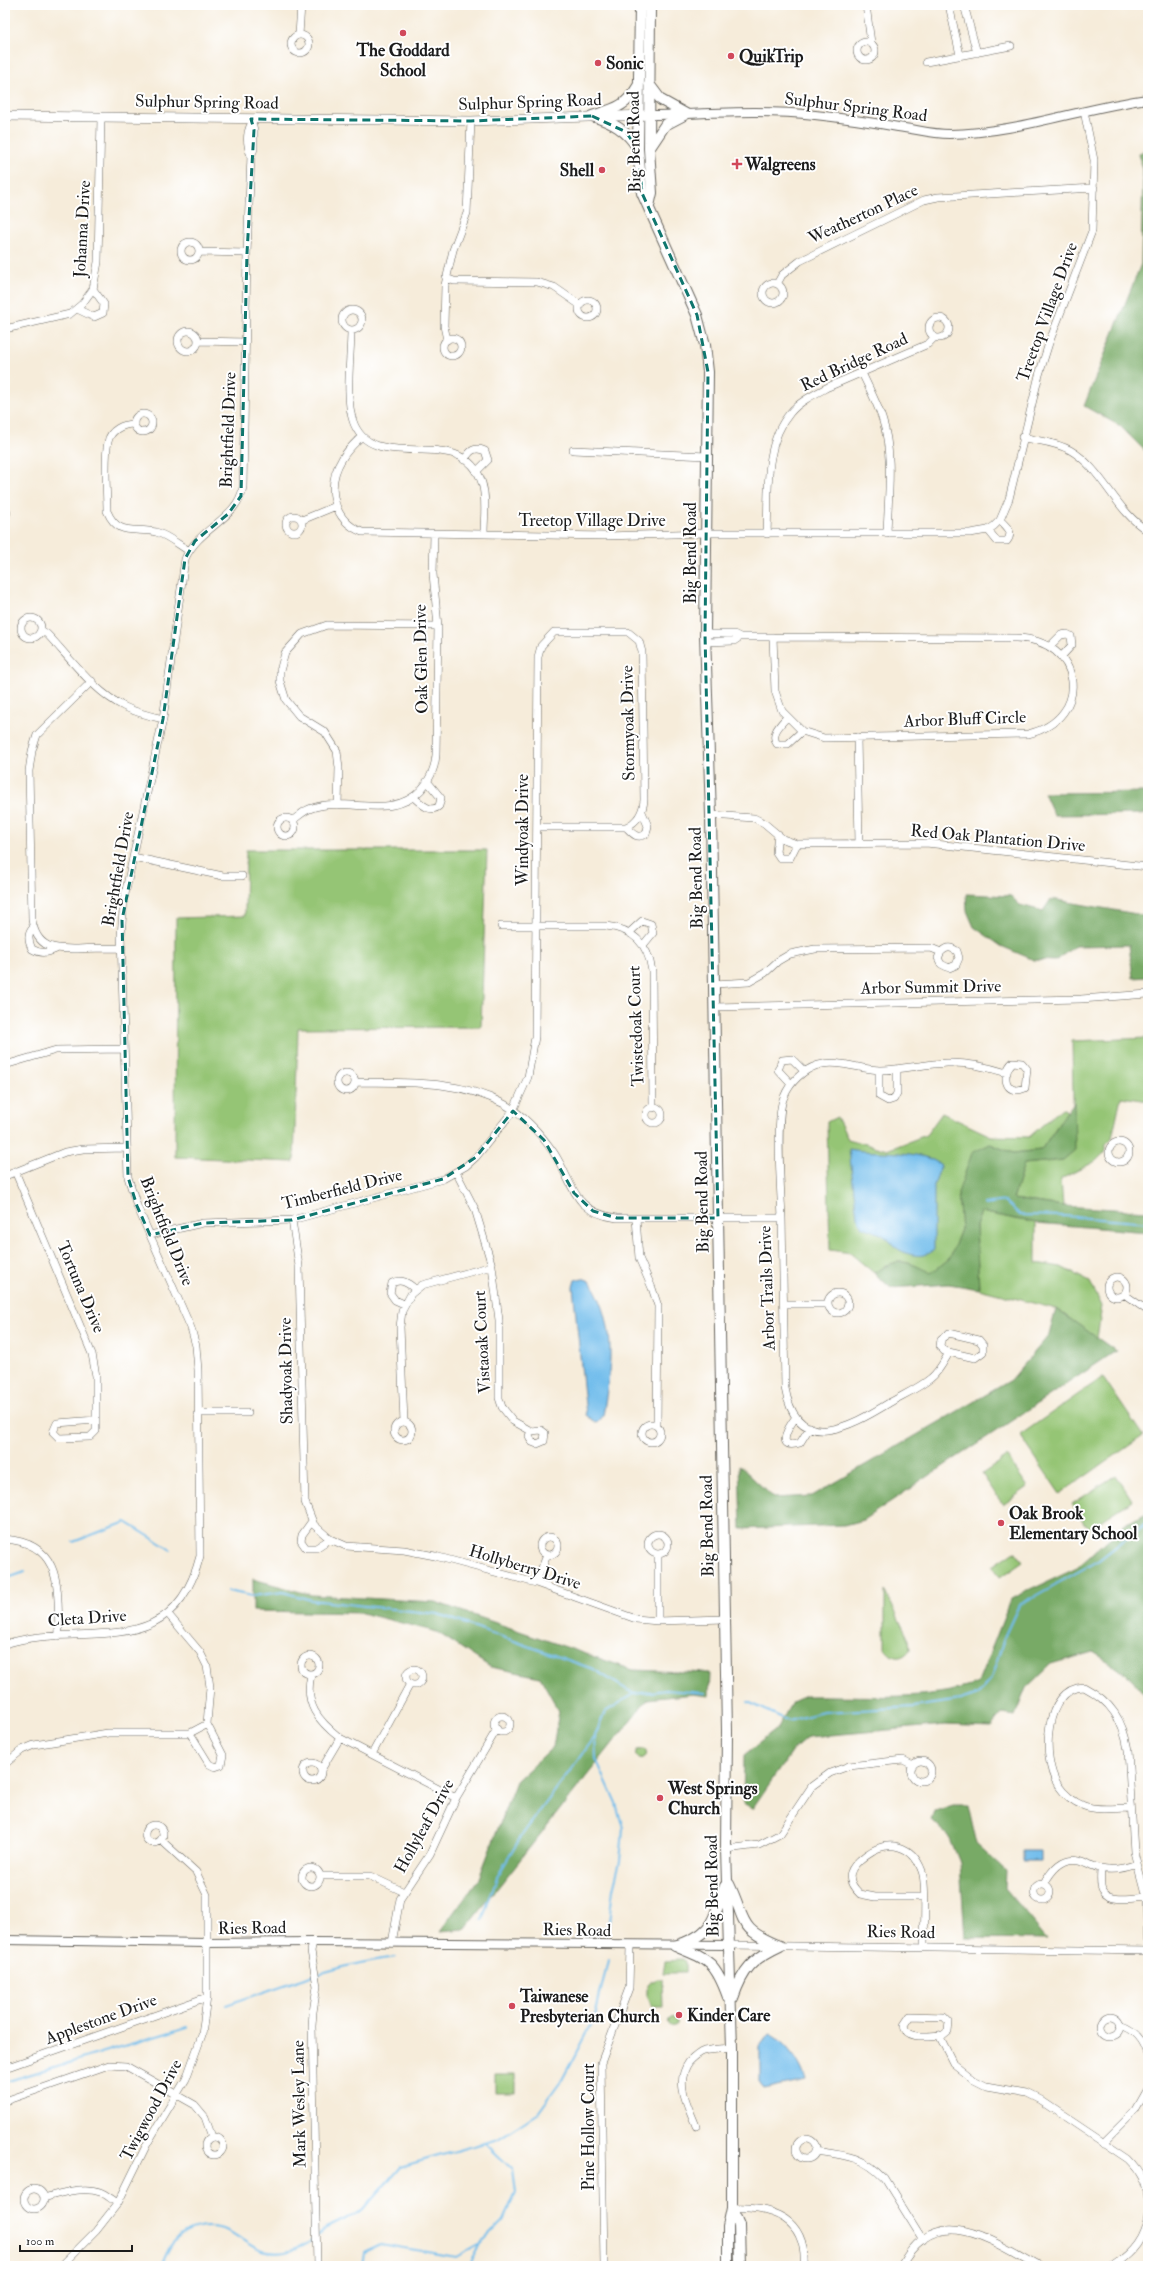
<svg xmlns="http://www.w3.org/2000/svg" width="1153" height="2271" font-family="'IM FELL Double Pica',serif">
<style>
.green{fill:#95c574;stroke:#587048}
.forest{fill:#78aa66;stroke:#4a6341}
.water{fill:#73beec;stroke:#486d84}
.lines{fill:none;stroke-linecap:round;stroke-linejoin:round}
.stream{stroke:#73beec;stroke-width:2}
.minor-casing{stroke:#68655e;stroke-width:8}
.tertiary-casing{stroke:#68655e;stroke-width:10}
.secondary-casing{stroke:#68655e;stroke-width:10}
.primary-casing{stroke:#68655e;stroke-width:12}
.minor{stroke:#fff;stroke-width:7}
.tertiary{stroke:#fff;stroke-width:8}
.secondary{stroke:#fff;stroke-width:9}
.primary{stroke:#fff;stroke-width:10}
.marked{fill:none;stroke:#0f766e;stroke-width:3;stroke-dasharray:8 5;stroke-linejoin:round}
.poi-dot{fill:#d1495b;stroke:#fff;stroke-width:1.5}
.labels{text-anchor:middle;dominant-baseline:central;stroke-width:4;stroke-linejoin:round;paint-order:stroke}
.poi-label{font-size:17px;font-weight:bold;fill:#1c1c1c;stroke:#fff;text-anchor:start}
.street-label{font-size:17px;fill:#1c1c1c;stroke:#fff}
</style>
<rect width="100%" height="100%" fill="#fff"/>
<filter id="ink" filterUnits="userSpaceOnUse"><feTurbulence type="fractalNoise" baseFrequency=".025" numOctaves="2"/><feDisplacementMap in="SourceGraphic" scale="8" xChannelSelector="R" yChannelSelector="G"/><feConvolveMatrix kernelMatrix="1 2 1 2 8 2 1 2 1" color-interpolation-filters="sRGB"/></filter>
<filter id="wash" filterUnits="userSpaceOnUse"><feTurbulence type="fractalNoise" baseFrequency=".012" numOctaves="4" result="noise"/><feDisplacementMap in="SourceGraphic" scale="16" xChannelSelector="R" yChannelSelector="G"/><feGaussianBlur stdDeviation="0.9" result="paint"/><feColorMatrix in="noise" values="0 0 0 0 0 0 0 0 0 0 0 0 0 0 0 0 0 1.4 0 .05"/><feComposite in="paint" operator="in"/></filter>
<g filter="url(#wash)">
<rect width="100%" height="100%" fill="#f6ecda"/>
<path class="green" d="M246,850H487L481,1027L298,1028L294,1162L175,1157L176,918L245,916Z
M1148,1038V1101L1121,1097L1112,1138L1106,1144L1104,1153L1096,1161L1061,1179L1063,1206L1013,1199L1024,1164L1063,1160L1074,1149L1072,1041Z
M1062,1108L1067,1111L1041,1150L1013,1153L990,1144L958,1193L961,1229L950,1258L931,1274C905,1259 899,1257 874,1273L850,1253L830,1250L827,1122L837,1117L848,1139L887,1150L926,1135L942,1113L991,1136L1029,1137Z
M981,1212L1036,1223V1263L1061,1267L1090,1282L1102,1306L1097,1338L1056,1309L979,1289L976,1226Z
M1103,1377L1143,1436L1060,1494L1020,1435Z
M1007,1457L1028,1487L1003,1505L982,1474Z
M1116,1475L1132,1500L1088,1529L1072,1504Z
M1015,1551L1023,1561L1000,1577L993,1566Z
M885,1591L909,1640L910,1650C902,1660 892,1660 885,1648Z
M635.5 1754a5.5 5.5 0 1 1 11 0a5.5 5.5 0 1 1-11 0Z
M683,1960L685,1963V1973H663L665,1961Z
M657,1979H662L663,2007H653L647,1995V1984L650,1981L654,1982Z
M668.5 2022a4.5 4.5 0 1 1 9 0a4.5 4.5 0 1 1-9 0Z
M495,2075H515V2092H495Z"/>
<path class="forest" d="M1148,147V454L1120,426L1084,406L1141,264L1143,170L1139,154Z
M1148,792V814L1054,815L1044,793Z
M966,894L1011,896L1020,905L1043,911L1051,899L1148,916V977L1133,978L1129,945L1075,946L1055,961L1034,960L1001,946L974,927L967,911Z
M1074,1102L1075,1150L1063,1160L1024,1164L1013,1199L1063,1206L1148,1211V1232L1036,1223L981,1212L976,1226L979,1289L949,1284L891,1288L874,1273C899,1257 905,1260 931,1273L950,1258L961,1229L958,1193L972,1153L990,1144L1013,1153L1041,1150Z
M1056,1309L1116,1351L863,1520L844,1525L741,1529L739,1465L774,1498L812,1496L1011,1380L1049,1335Z
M1148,1512V1602L1145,1611L1148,1627V1701C1136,1679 1115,1665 1093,1652L1051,1664L1026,1688L1015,1716L1002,1714L991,1727L946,1725L808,1737L792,1751L752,1809L743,1804L744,1755L777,1729L792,1702L806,1696C858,1695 931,1702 978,1683L1011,1599L1077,1568L1124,1525Z
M253,1579L312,1595L435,1602L633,1670L710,1673L709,1696L693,1694L648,1699L465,1929L440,1931L479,1878L516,1781L553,1747L559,1711L540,1677L490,1667L437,1632L362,1613L253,1611Z
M953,1805H968L977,1844L1006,1871L1005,1889L1047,1939L965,1938L960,1863L950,1838L932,1821L935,1811Z"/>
<path class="water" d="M849,1149C876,1155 920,1148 941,1165L934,1185V1250C923,1260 905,1255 894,1246C892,1244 890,1241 888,1239C881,1233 871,1230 862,1227L857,1217Z
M582,1278L590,1281C618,1325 611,1367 603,1416L599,1421L595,1422L586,1415L573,1287L575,1280Z
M1022,1851H1041V1861H1022Z
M769,2034C786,2041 801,2064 805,2080L764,2089L760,2084V2046Z"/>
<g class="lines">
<path class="stream" d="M984,1204L1005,1201L1020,1215L1065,1216L1148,1223
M73,1542L126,1522L171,1550
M5,1579L25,1572
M228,1591L252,1596L283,1592L311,1600L438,1614L593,1669L634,1694
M748,1702L789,1721L823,1712L914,1707L960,1700L978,1694L991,1679L1005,1635L1019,1605L1099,1560L1148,1521
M482,1920L497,1877L522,1835L595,1737
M608,1930L613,1889L620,1861L623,1829L616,1803L596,1759L595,1736L605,1712L634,1694L666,1690L705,1693
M226,2005C282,1986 337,1964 396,1957
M5,2082L187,2027
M318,2236L327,2228L362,2211L400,2167L498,2139L538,2113L562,2080L595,2016L608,1960
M161,2266C165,2259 167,2250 172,2244C185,2227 209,2223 228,2231C240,2237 251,2248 263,2251C280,2256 301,2250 315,2238
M362,2266L364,2252L381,2244L456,2257L479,2244
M468,2266L481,2243L504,2220L516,2193L513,2170L485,2143"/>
</g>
</g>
<g filter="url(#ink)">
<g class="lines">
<g class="minor-casing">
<path id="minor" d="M866,5L871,43
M949,5L960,55
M964,5L977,53
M291 44a9 9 0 1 1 18 0a9 9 0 1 1-18 0Z
M299,35L301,5
M857 51a9 9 0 1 1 18 0a9 9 0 1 1-18 0Z
M926,62L1011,46
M251,156C247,146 246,134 251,124
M181 251a9 9 0 1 1 18 0a9 9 0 1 1-18 0Z
M199,252L247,253
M446,278L454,281L537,282L554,287L580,305
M763 293a10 10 0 1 1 20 0a10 10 0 1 1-20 0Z
M777,284L782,275L800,261L924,200L938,197L1094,188
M579 309a9 9 0 1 1 18 0a9 9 0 1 1-18 0Z
M77,309L94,317L103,313L104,304L93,289
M342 320a10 10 0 1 1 20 0a10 10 0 1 1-20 0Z
M929 328a10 10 0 1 1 20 0a10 10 0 1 1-20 0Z
M5,329L70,314L82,304L93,289L98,262L101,117
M351,330C351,355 345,398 353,421C372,478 463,420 482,483C487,499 484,517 484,534
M178 341a10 10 0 1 1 20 0a10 10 0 1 1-20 0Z
M443 347a9 9 0 1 1 18 0a9 9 0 1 1-18 0Z
M447,340L444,326L445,285L453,250L467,213L471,121
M198,341L245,342
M862,373C869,388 877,403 882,418C894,454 888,497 887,534
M134 423a9 9 0 1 1 18 0a9 9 0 1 1-18 0Z
M134,424C123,424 110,430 108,442C104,457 107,494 107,511C118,537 134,527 156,532C167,535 179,545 189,551
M362,436C355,443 347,450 342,459C326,485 332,520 362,532L606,536L706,533H970L988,530L994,526L1000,520L1009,499L1039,375L1049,343L1092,231L1094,160L1084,111
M1022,437C1038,441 1056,442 1070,450C1103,469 1115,511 1148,531
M573,450L707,456
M464,460C470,451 474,446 485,451L488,460L476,472
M5,507L7,512L5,518
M286 524a8 8 0 1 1 16 0a8 8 0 1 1-16 0Z
M302,520L336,506
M988,530L997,541H1007C1014,532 1007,527 1000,520
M767,534C769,494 763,445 790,413C800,401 815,394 828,387L928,344L935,337
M21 628a10 10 0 1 1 20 0a10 10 0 1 1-20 0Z
M41,630L47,634C71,659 94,692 125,707C137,713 150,716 163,719
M705,634H734L740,637H773L1016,638C1083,639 1094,718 1028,734L824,738L802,731L782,711L775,691L773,637
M706,642L734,641L740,637
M1050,646L1061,635L1067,634L1071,636L1072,645L1061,657
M92,681L37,735L32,751L29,771L32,920C37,949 54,949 78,949C93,948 107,948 122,948
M787,717C780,725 770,734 777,744H788L802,731
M857,737L859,844
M413,797C421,803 430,814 439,806L441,798L427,781
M338,805L339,768L337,751L325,732L299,716L286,700L280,681V671L285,653L302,634L327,625L438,626
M711,815L754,818L764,823L783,839L797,844L926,843L1148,867
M277 827a9 9 0 1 1 18 0a9 9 0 1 1-18 0Z
M292,821C299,816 304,810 312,808C348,796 392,821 421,790C430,780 435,768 436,755L438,626L433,574L434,534
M626,827C632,833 637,840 646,834L648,826L642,812
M778,834L776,852L780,858H790L797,844
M133,857L223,876H242
M501,926H606C634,929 648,944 652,971L653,1108
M33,928C27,934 28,941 32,949C41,954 47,953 56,949
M630,932L642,921L651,924L653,933L644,944
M714,984L749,982L765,973L778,961L790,954L815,949L931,948L941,952L938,958L941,964L949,968L956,965L959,958L957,951C951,947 947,946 941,952
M714,1007L1081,999L1148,994
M1013,1062L1022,1063L1027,1069L1025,1088C1004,1097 1001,1073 1013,1062Z
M5,1065L56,1050L123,1049
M879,1070V1096L888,1101L894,1099L897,1093V1069
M337 1082a9 9 0 1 1 18 0a9 9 0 1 1-18 0Z
M355,1082C405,1083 458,1079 504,1104C523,1115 541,1134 554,1153C574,1184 572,1212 617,1218H782L785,1388C797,1456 850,1427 889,1403C903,1395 919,1388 931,1378C939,1372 944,1361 949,1353
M791,1084L778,1070L782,1060L792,1059L804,1071
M646 1115a8 8 0 1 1 16 0a8 8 0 1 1-16 0Z
M1109 1152a10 10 0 1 1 20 0a10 10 0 1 1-20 0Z
M15,1171L92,1354L96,1376V1420
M456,1172L475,1209L492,1266L499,1320V1398L502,1407L513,1421L531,1431L541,1430L545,1433L544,1441L537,1444L532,1442L529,1436L531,1431
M5,1176L65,1152L83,1149L126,1148
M636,1218L639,1258L652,1288L658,1306L657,1426
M782,1218C781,1193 775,1115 784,1097C790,1082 803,1070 818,1065C838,1059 861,1070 881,1070C904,1069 925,1064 947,1063C968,1062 988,1067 1007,1073
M292,1220L299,1266L305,1502L314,1525L330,1539L346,1546L404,1550L435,1556L536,1583L636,1619L658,1621L725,1619
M150,1235L203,1223L292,1220L443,1179L466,1166L476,1157L513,1111L528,1077L535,1037L538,657L541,646L554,632H628L639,641L642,652L644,800C643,812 637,822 626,827H537
M1107 1287a10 10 0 1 1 20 0a10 10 0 1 1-20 0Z
M828 1303a10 10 0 1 1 20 0a10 10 0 1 1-20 0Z
M1124,1294L1148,1311
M404,1304L395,1300L390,1293L392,1283C401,1278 408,1283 415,1289
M784,1304H828
M949,1333L979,1340L983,1345V1352L975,1358L944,1351L940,1346L941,1339Z
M198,1413H248
M796,1417C789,1426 774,1451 800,1443L810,1427
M96,1420V1431L90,1437L59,1438L53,1432L57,1423Z
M394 1431a9 9 0 1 1 18 0a9 9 0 1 1-18 0Z
M404,1422L400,1327L402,1311L411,1294L422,1285L492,1266
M642 1433a9 9 0 1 1 18 0a9 9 0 1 1-18 0Z
M312,1521L302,1535L301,1541L306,1548H316L330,1539
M648 1544a10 10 0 1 1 20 0a10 10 0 1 1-20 0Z
M540 1546a9 9 0 1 1 18 0a9 9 0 1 1-18 0Z
M5,1539C65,1544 57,1591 59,1636
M658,1554V1621
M536,1583L547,1555
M168,1614L200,1652L207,1666L210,1687L207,1724L223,1755L221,1765L215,1767L209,1764L190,1733
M5,1644C82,1619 172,1666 200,1556L198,1370L196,1346L191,1328L137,1206L128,1177L121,936L124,899L163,719L185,559C199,527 238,519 243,487L247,253L251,156L254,149V130L251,119
M301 1665a9 9 0 1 1 18 0a9 9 0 1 1-18 0Z
M406 1677a8 8 0 1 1 16 0a8 8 0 1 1-16 0Z
M311,1675C304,1704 318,1721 340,1738L456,1798
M494 1724a8 8 0 1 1 16 0a8 8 0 1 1-16 0Z
M372,1754L410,1684
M911 1771a10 10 0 1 1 20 0a10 10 0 1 1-20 0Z
M303 1772a9 9 0 1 1 18 0a9 9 0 1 1-18 0Z
M5,1764L22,1750L34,1745L108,1733H190L207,1724
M321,1770L340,1738
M1130,1808C1116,1808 1098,1811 1084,1806C1074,1802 1064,1794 1058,1785C1041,1759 1044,1688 1084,1687C1111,1701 1123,1720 1128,1750L1134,1852L1146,1897L1148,1951
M145 1834a9 9 0 1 1 18 0a9 9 0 1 1-18 0Z
M726,1849L759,1845L780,1834L812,1786L830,1773L849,1766L903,1760L913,1765
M302 1877a9 9 0 1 1 18 0a9 9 0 1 1-18 0Z
M1101,1869C1101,1875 1099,1886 1103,1891C1109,1903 1135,1898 1146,1897
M320,1876H370L404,1892
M1044,1884C1051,1871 1062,1856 1079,1860C1087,1862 1093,1867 1100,1868C1112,1871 1126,1868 1137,1864
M1034 1892a8 8 0 1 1 16 0a8 8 0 1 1-16 0Z
M924,1897H875L860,1894C843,1878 850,1867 866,1855C888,1839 912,1844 922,1871C927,1884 924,1931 924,1947
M313,1942L311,1951L317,1986L313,2012L312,2026L317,2266
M392,1943L400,1899L430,1854L456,1798L497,1729
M729,1945L1148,1951
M910,2016L944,2017L949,2022L948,2031L943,2035C932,2035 905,2041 904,2025Z
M1101 2026a10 10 0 1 1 20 0a10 10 0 1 1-20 0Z
M1120,2025C1135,2029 1144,2040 1148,2055
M939,2035L953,2063L974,2080L986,2086L1026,2093L1040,2100L1128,2159C1140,2171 1147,2183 1148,2200
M5,2068L207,1997
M5,2101L109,2065L126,2066L195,2105L205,2117L212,2137
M696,2126C688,2105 674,2083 689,2062C693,2058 698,2053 704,2051C712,2049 723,2049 732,2048
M205 2146a9 9 0 1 1 18 0a9 9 0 1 1-18 0Z
M796 2149a10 10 0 1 1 20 0a10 10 0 1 1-20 0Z
M1103,2143L1135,2111L1148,2088
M815,2151C845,2155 863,2156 885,2179L923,2240
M24 2199a10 10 0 1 1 20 0a10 10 0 1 1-20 0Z
M44,2198C60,2193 84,2186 100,2192C106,2194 112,2200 118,2203
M732,2208C773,2206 807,2219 804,2266
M61,2266L96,2231L118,2203L147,2144L186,2079L202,2035L207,1997V1895L196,1872L161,1840
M604,2266L601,2063L629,1988L630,1946
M901,2266C936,2199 992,2241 1038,2266
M1113,2266C1133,2253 1145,2238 1148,2214"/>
</g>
<g class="tertiary-casing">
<path id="tertiary" d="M649,115C704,114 760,109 815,115C843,118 871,122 898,127C915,129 932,134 949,134C1017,133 1081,108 1148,99
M5,1940L207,1943L313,1942L729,1945"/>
</g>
<g class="secondary-casing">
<path id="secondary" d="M5,116L471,121L645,115"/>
</g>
<g class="primary-casing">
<path id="primary" d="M640,5L638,149L642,193L697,315L705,345L708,372L705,634L711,815L727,1731L726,1849L732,2048V2208L728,2227V2266
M649,84L661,100L686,114
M592,116C614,109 626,107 638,86
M592,116C612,122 627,130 638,149
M649,149L665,125L686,114
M649,206L652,193L649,149L650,5
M729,1884C747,1921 736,1928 780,1946
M675,1946C715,1933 712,1921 725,1886
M675,1946C709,1960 715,1961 728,1997
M733,1998C743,1969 752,1959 780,1946
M732,2208L739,2224L740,2266"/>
</g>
<use href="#minor" class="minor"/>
<use href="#tertiary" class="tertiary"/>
<use href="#secondary" class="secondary"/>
<use href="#primary" class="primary"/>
</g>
</g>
<path class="marked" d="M592,116L626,132L638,149L642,193L697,315L708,372L705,634L718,1218H617L593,1211L574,1193L544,1140L513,1111L476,1157L443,1179L292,1220L203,1223L150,1235L137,1206L128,1177L122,920L163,719L185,559L195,541L228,514L241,496L247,253L254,130L251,119L471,121Z"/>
<g class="poi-dot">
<circle cx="403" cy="33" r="4"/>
<circle cx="731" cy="56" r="4"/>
<circle cx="598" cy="63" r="4"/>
<path d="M735 158h4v4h4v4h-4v4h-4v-4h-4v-4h4z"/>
<circle cx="602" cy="170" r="4"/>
<circle cx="1001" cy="1523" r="4"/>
<circle cx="660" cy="1798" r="4"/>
<circle cx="512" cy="2006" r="4"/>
<circle cx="679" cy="2015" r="4"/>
</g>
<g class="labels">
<g class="poi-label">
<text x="403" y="50" text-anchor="middle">The Goddard<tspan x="403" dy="20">School</tspan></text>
<text x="739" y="56">QuikTrip</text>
<text x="606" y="63">Sonic</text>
<text x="745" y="164">Walgreens</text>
<text x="594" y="170" text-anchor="end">Shell</text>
<text x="1009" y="1513">Oak Brook<tspan x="1009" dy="20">Elementary School</tspan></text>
<text x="668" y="1788">West Springs<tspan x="668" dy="20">Church</tspan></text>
<text x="520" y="1996">Taiwanese<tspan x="520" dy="20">Presbyterian Church</tspan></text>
<text x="687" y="2015">Kinder Care</text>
</g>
<g class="street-label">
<text transform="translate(207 102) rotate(1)">Sulphur Spring Road</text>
<text transform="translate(530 102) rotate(-2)">Sulphur Spring Road</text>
<text transform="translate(856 107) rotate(7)">Sulphur Spring Road</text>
<text transform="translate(634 142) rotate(-91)">Big Bend Road</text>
<text transform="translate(863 214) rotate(-25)">Weatherton Place</text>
<text transform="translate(82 229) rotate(-87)">Johanna Drive</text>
<text transform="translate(1047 312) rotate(-70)">Treetop Village Drive</text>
<text transform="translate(854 362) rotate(-25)">Red Bridge Road</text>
<text transform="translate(228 430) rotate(-88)">Brightfield Drive</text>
<text x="592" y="520">Treetop Village Drive</text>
<text transform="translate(690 553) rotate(-90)">Big Bend Road</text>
<text transform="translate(421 659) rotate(-91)">Oak Glen Drive</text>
<text transform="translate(965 719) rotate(-2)">Arbor Bluff Circle</text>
<text transform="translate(628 723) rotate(-91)">Stormyoak Drive</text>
<text transform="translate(522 830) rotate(-90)">Windyoak Drive</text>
<text transform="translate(998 838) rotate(5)">Red Oak Plantation Drive</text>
<text transform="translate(118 869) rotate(-80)">Brightfield Drive</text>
<text transform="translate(696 878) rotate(-91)">Big Bend Road</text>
<text transform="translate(931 987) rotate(-1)">Arbor Summit Drive</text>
<text transform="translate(636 1026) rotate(-92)">Twistedoak Court</text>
<text transform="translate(342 1189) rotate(-14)">Timberfield Drive</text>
<text transform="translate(702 1202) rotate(-91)">Big Bend Road</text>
<text transform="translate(167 1231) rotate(68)">Brightfield Drive</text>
<text transform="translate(81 1287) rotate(67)">Tortuna Drive</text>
<text transform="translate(767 1288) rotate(-92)">Arbor Trails Drive</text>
<text transform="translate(482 1342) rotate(-93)">Vistaoak Court</text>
<text transform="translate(286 1371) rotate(-91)">Shadyoak Drive</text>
<text transform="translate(707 1526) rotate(-91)">Big Bend Road</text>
<text transform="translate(525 1567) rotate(17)">Hollyberry Drive</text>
<text transform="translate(87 1618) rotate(-4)">Cleta Drive</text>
<text transform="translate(424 1826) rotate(-61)">Hollyleaf Drive</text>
<text transform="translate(712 1886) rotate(-91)">Big Bend Road</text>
<text transform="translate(252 1928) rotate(-1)">Ries Road</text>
<text transform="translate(577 1930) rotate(1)">Ries Road</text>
<text transform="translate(901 1932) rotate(1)">Ries Road</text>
<text transform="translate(101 2019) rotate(-20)">Applestone Drive</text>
<text transform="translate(299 2104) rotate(-91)">Mark Wesley Lane</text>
<text transform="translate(151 2110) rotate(-62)">Twigwood Drive</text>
<text transform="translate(588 2127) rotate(-90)">Pine Hollow Court</text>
</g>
</g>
<rect width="1153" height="2271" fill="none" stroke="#fff" stroke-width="20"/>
<path d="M20 2245v6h112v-6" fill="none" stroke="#1c1c1c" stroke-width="2"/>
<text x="26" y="2245" font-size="12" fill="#1c1c1c" stroke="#ffffff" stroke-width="3" paint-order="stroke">100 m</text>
</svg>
